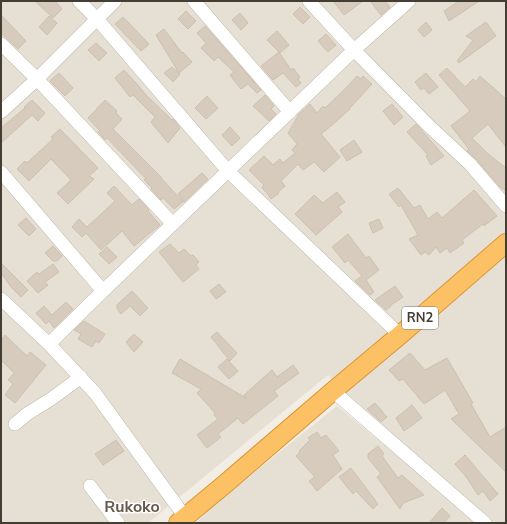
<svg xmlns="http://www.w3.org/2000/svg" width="507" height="524" font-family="'Nunito Sans',sans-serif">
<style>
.residential{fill:#e6dfd3}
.building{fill:#d7cbbd;stroke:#cec0ad}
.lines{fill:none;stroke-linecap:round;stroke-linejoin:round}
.minor-casing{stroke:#c0b7aa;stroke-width:14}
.highway-casing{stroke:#dc9535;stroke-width:20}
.minor{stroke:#fff;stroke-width:13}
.highway{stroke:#fdc165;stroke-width:18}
.labels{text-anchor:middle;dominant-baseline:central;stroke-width:3;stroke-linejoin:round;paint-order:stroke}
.shield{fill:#fff;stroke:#7c7771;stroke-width:1}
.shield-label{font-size:13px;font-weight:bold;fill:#443d34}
.quarter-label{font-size:16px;font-weight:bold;fill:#675a4c;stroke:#fff}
</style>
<rect width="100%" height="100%" fill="#f2ede5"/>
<path class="residential" d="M1,1H506V523H493L354,404L328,375L148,523H1Z
M337,406L479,523H197L209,509Z"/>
<path class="building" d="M35,1H55L62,9L53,18Z
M333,1H363L344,15Z
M370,1H385L390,7L381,15Z
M459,1H479L449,21L444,11Z
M300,7L310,17L303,24L293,14Z
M186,11L196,21L188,29L178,19Z
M240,13L248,23L241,30L232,20Z
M1,15L26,41L18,49L1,33Z
M49,16L57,23L47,35L39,27Z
M123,17L149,44L141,51L115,24Z
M426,22L432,30L424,37L418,30Z
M486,22L496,36L459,63L457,61L473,40L466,36Z
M205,26L261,90L257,93L248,84L241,89L230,75L234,72L218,57L214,61L201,48L206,43L197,33Z
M164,29L182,53L183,52L192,62L179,73L156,35Z
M277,31L289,45L280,53L279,52L291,70L293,68L300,77L298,79L301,83L296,87L283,73L273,80L261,66L279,52L267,40Z
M326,34L336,45L328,52L318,41Z
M96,43L107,53L99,61L88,50Z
M172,67L180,74L173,82L164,73Z
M447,68L465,87L473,79L476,82L480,76L506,99V147L488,124L472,138L488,154L506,168V191L500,187L476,159L467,151L469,149L451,126L470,111L439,75Z
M124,70L136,83L146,95L172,120L173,119L180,128L168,143L151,122L155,117L133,95L130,97L115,78Z
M59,73L73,88L65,96L50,81Z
M426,73L438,87L429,94L424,88L421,90L415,82Z
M357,76L361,79L363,76L372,84L349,109H350L331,126L321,134L340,157L324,172L314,162L303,170L298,164L281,181L285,186L278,192L279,193L271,199L267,193L262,188L264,185L249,170L264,156L273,165L280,159L283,163L295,153L292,150L297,144L288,133L299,114L310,104L317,113L323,106L325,108L346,88Z
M265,95L274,106L271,109L276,114L269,121L253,106Z
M207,96L218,108L206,119L195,108Z
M32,100L45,113L38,121L32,115L1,143V128L25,108L24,107Z
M105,100L117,111L116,113L122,119L113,129L162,178H161L183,202L174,209L163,198L161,200L151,189L152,188L144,180L146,179L107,138L105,140L98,132L100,131L88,118Z
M392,104L403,117L394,125L383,111Z
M416,124L444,156L431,165L426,156L428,155L407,132Z
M230,127L240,138L232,146L222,135Z
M60,129L98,168L89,176L94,179L68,204L57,193L71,180L51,159L29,181L17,169L25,161L27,163L53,139L51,137Z
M354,140L362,152L347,161L340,150Z
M202,173L208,179L184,202L178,194Z
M114,186L132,205L139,199L149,210L148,211L160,225L134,246L122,231L101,250L86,233L82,237L72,227L79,219L87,227L115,201L107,193Z
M398,188L414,208L420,205L428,219L437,212L442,218L474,190L497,216L484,226L483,224L462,240L464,243L450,253L447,248L440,253L436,247L429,255L425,252L421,255L409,239L418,235L401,205L399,207L389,194Z
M337,192L345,202L338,207L342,212L316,235L295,214L314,195L323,203Z
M26,218L36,229L29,236L18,225Z
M379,219L383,228L373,233L369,223Z
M348,234L366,258L369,256L379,270L366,280L374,292L370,295L355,281L362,276L348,260L345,263L332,247Z
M170,244L179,253L184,249L191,256L193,255L199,262L196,265L199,269L183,282L159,252Z
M53,246L62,256L57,261H53L45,253Z
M107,247L117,257L109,264L99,254Z
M1,263L28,290L21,297L12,288L1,273Z
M53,264L59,272L45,282L48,285L38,293L27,281L37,272L39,274Z
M219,284L226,292L216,299L210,291Z
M395,286L403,297L391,305V306L386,310L375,300Z
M132,291L148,308L140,316L130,306L121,314L117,309V305Z
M66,302L73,309L54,328L49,321L46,324L36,313L44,306L52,315Z
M84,321L105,334L99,343L96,341L92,347L78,339L81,334L74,330Z
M217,332L237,353L230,361L211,337Z
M134,334L143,342L134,352L126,342Z
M5,335L27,356L30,352L46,365L15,403L5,395L13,384L8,380L14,373L1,360V341Z
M410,353L425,370L447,358L473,403L471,404L490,437L506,427V472L451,419L459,414L445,390L424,404L403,379L399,381L389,370Z
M180,359L246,398L244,395L272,370L277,377L293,365L299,373L274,391L278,396L243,424L238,418L218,434L221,437L207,448L197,435L218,419L214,415L215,413L197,393L201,389L172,373Z
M227,359L238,371L229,379L218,367Z
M375,403L387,417L381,422L367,409Z
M412,405L422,418L404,431L396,418Z
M317,432L321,438L326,435L339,451L333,455L342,469L317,491L309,481L315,477L296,456L300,452L299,451L310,440L308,438Z
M116,440L124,451L103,465L95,454Z
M378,446L384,454L382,456L398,478L402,475L424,495L403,503L400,509L377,477L381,474L368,458V454Z
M465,455L498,494L490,501L483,491L478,495L467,478L455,464Z
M351,468L378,504L373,509L356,491L353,494L339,477Z
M442,508L450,516L444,523H429Z"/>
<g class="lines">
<g class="minor-casing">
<path id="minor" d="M79,1L97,19L228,171L400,335
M194,1L290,112
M309,1L354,50L429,126L470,164L506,206
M1,44L37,79L173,224
M1,112L37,79L115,1
M1,172L103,291
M1,299L49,344L95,393L185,517
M49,344L103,291L354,50L409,1
M333,391L485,523
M15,424L27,414L51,399L81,377
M90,486L118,523"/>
</g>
<g class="highway-casing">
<path id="highway" d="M178,523L225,484L333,391L400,335L506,243"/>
</g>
<use href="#minor" class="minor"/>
<use href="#highway" class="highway"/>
</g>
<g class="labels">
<rect class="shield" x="402" y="307" width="36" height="22" rx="3"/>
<g class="shield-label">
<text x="420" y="318">RN2</text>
</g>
<g class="quarter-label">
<text x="132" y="507">Rukoko</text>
</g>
</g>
<rect width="507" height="524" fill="none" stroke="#443d34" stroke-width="4"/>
</svg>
